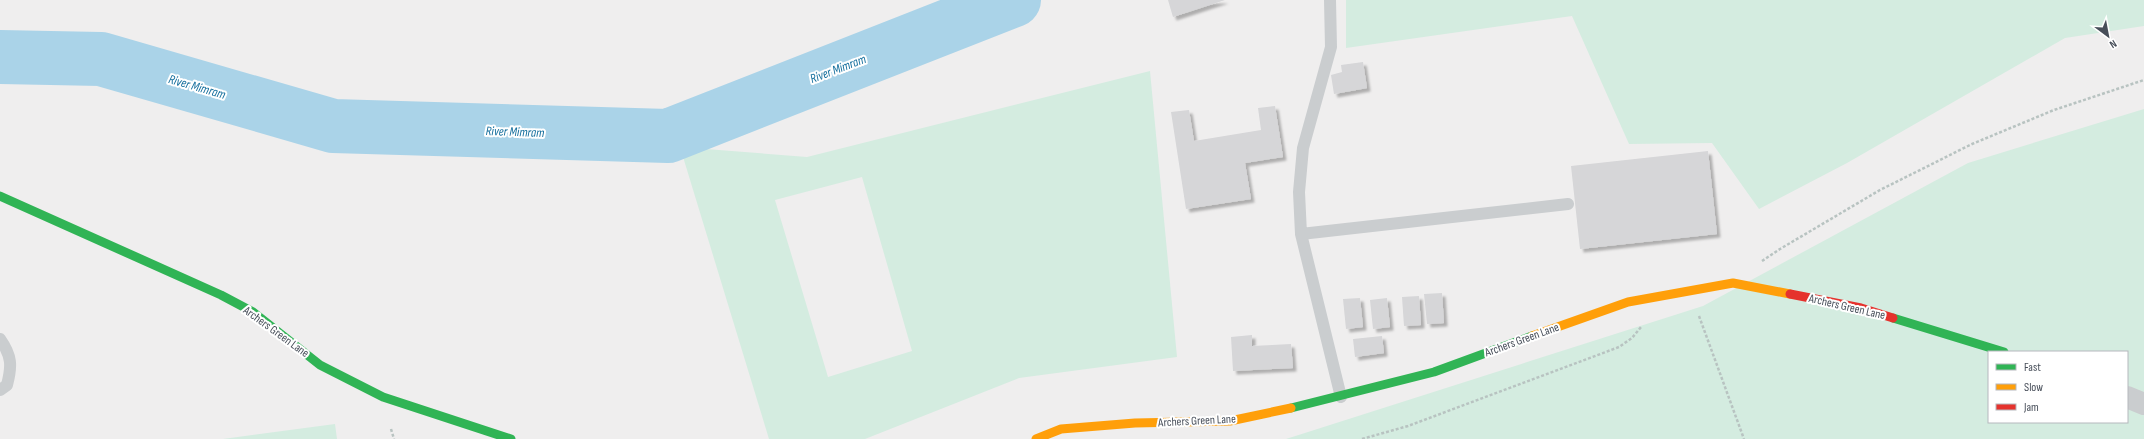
<svg xmlns="http://www.w3.org/2000/svg" width="2144" height="439" font-family="'Sofia Sans Condensed',sans-serif">
<style>
.green{fill:#d4ece0;fill-rule:evenodd}
.lines{fill:none;stroke-linecap:round;stroke-linejoin:round}
.river{stroke:#aad3e8;stroke-width:54}
.building{fill:#d6d6d8;filter:url(#shadow)}
.path{stroke:#b8c3c1;stroke-width:2.5;stroke-dasharray:3 2;stroke-linecap:butt}
.lane{stroke:#cacdcf;stroke-width:12}
.street{stroke:#cacdcf;stroke-width:22}
.fast{stroke:#30b455;stroke-width:9}
.slow{stroke:#ff9f0a;stroke-width:9}
.jam{stroke:#e5322d;stroke-width:9}
.labels{text-anchor:middle;dominant-baseline:central;stroke-width:4;stroke-linejoin:round;paint-order:stroke}
.street-label{font-size:12px;fill:#474e59;stroke:#fff}
.water-label{font-size:13px;font-style:italic;fill:#156f9d;stroke:#fff}
</style>
<defs>
<filter id="shadow"><feDropShadow dx="3.5" dy="3.5" stdDeviation="1" flood-color="#0004"/></filter>
</defs>
<rect width="100%" height="100%" fill="#efeeee"/>
<path class="green" d="M1346,0H2144V26L2065,38L1847,163L1759,209L1712,143L1629,144L1572,16L1346,48Z
M1150,71L1177,357L1019,378L865,439H769L680,147L807,157ZM862,177L912,351L828,377L775,200Z
M2144,109V439H1286L1703,306L1968,163ZM1989,352H2127V422H1989Z
M335,424L337,439H223Z"/>
<g class="lines">
<path class="river" d="M0,57L101,59L333,126L668,136L1014,0"/>
</g>
<path class="building" d="M1168,0H1225L1173,17Z
M1363,62L1367,88L1334,94L1331,75L1342,72L1341,65Z
M1275,106L1283,157L1245,163L1251,199L1186,209L1171,112L1189,110L1194,141L1261,130L1258,108Z
M1708,151L1717,234L1580,249L1571,166Z
M1442,293L1444,323L1427,324L1424,294Z
M1419,296L1421,325L1404,326L1402,297Z
M1360,298L1363,327L1346,329L1343,299Z
M1387,298L1390,327L1373,329L1370,300Z
M1252,335V346L1291,344L1293,368L1233,371L1231,337Z
M1382,336L1384,353L1355,357L1353,339Z"/>
<g class="lines">
<path class="path" d="M1762,261L1780,249L1880,190L1972,144L2054,110L2144,80
M1699,316L1744,439
M391,429L394,439
M1362,439L1408,426L1619,347L1632,338L1641,327"/>
<path class="lane" d="M1330,0L1331,47L1303,148L1299,192L1301,234L1341,397
M1301,234L1568,204
M0,339C12,356 12,366 7,385L0,390"/>
<path class="street" d="M2127,397L2144,404"/>
<path class="fast" d="M0,196L221,295L253,312L320,365L383,397L511,439
M1893,318L2004,352
M1291,408L1434,372L1532,336"/>
<path class="slow" d="M1532,336L1628,302L1733,283L1790,294
M1036,439L1061,429L1135,423L1230,421L1291,408"/>
<path class="jam" d="M1790,294L1861,308L1893,318"/>
</g>
<g class="labels">
<g class="street-label">
<text transform="translate(1847 307) rotate(13)">Archers Green Lane</text>
<text transform="translate(276 332) rotate(36)">Archers Green Lane</text>
<text transform="translate(1522 340) rotate(-20)">Archers Green Lane</text>
<text transform="translate(1197 421) rotate(-3)">Archers Green Lane</text>
</g>
<g class="water-label">
<text transform="translate(838 69) rotate(-21)">River Mimram</text>
<text transform="translate(197 87) rotate(16)">River Mimram</text>
<text transform="translate(515 132) rotate(2)">River Mimram</text>
</g>
</g>
<rect x="1988" y="351" width="140" height="72" fill="#ffffff" stroke="#b5b8bd"/>
<rect x="1996" y="364" width="20" height="6" fill="#30b455" stroke="#b5b8bd"/>
<text x="2024" y="371" font-size="12" fill="#474e59">Fast</text>
<rect x="1996" y="384" width="20" height="6" fill="#ff9f0a" stroke="#b5b8bd"/>
<text x="2024" y="391" font-size="12" fill="#474e59">Slow</text>
<rect x="1996" y="404" width="20" height="6" fill="#e5322d" stroke="#b5b8bd"/>
<text x="2024" y="411" font-size="12" fill="#474e59">Jam</text>
<g transform="translate(2108 36) rotate(148)" stroke="#ffffff" stroke-width="3" paint-order="stroke">
<path d="M0-3L7 15L0 10L-7 15Z" fill="#474e59"/>
<text y="-6" font-size="11" font-weight="bold" text-anchor="middle" fill="#474e59">N</text>
</g>
</svg>
